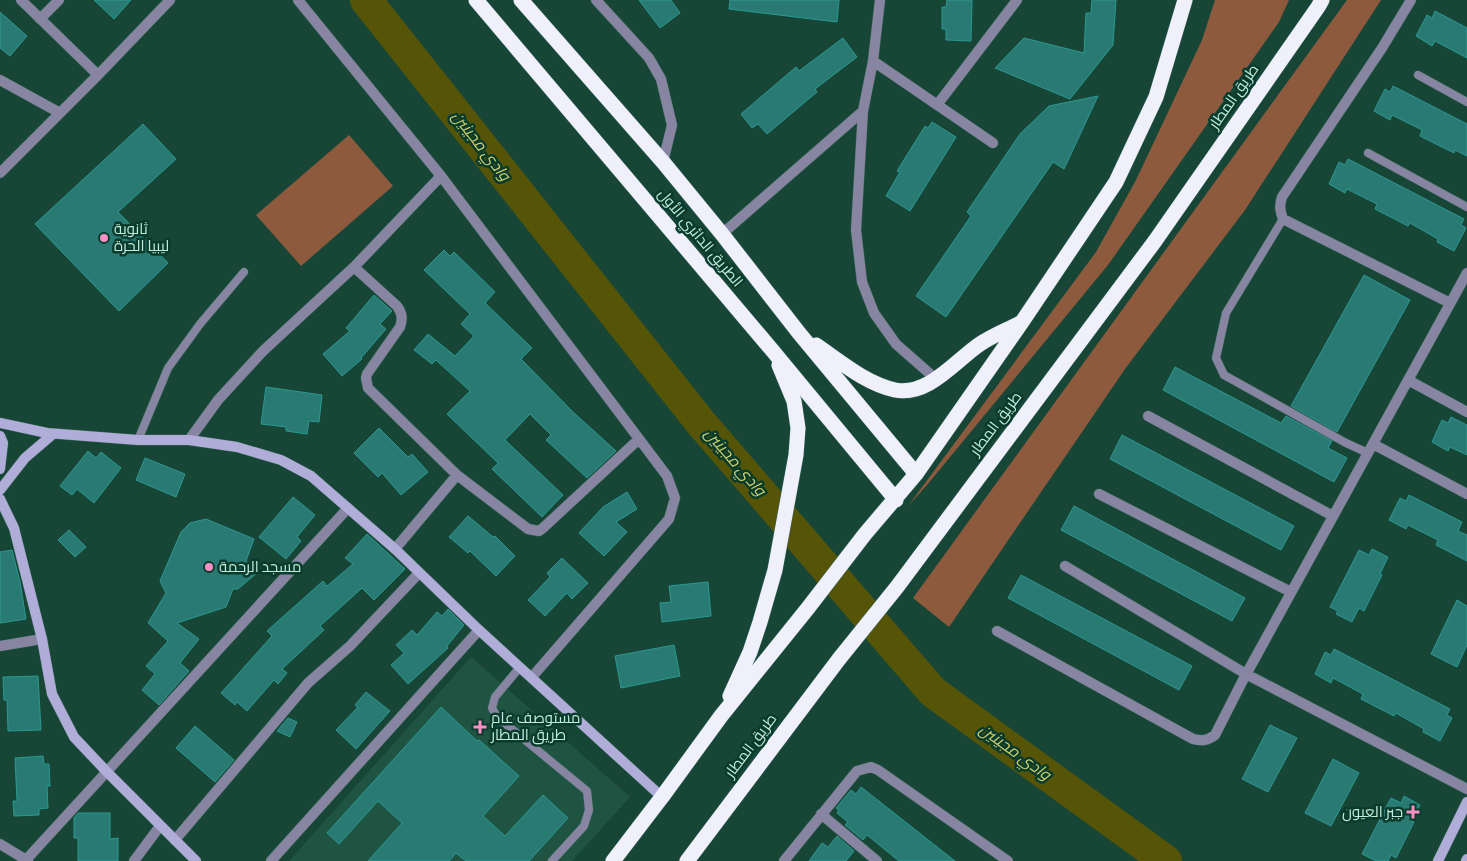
<svg xmlns="http://www.w3.org/2000/svg" width="1467" height="861" font-family="'Source Sans 3',Cairo,sans-serif">
<style>
.built{fill:#1f5443}
.green{fill:#8d5a3e}
.lines{fill:none;stroke-linecap:round;stroke-linejoin:round}
.river{stroke:#565507;stroke-width:32}
.building{fill:#2a7a74;stroke:#2b9992}
.lane-casing{stroke:#366455;stroke-width:9}
.street-casing{stroke:#366455;stroke-width:11}
.secondary-casing{stroke:#366455;stroke-width:11}
.highway-casing{stroke:#366455;stroke-width:16}
.lane{stroke:#8785a1;stroke-width:8}
.street{stroke:#8785a1;stroke-width:10}
.secondary{stroke:#b1add9;stroke-width:10}
.highway{stroke:#f0f0fd;stroke-width:15}
.poi-dot{fill:#fa8fc6;stroke:#0a3c2d;stroke-width:2}
.labels{text-anchor:middle;dominant-baseline:central;stroke-width:5;stroke-linejoin:round;paint-order:stroke}
.street-label{font-size:15px;fill:#c2ebdb;stroke:#0a3c2d}
.poi-label{font-size:15px;fill:#c2ebdb;stroke:#0a3c2d;text-anchor:start}
.water-label{font-size:16px;font-style:italic;fill:#cfcf6d;stroke:#0a3c2d}
</style>
<rect width="100%" height="100%" fill="#174637"/>
<path class="built" d="M471,657L630,797L572,861H289Z"/>
<path class="green" d="M1215,0H1289L1279,22L1108,265L927,485L908,506L1096,252L1136,180L1202,40Z
M1347,0H1381L1245,210L1125,369L949,627L913,598Z
M349,135L393,186L301,266L256,215Z"/>
<g class="lines">
<path class="river" d="M366,0L701,423L933,692L1166,861"/>
</g>
<path class="building" d="M94,0H131L114,19Z
M639,0H671L680,13L660,28Z
M730,0H839L837,22L729,9Z
M947,0H972L971,41L946,40V29H942V7H946Z
M1092,0H1116L1113,45L1070,99L995,68L1024,38L1084,53L1086,13H1091Z
M1435,11L1467,28V58L1435,41L1432,46L1416,36L1427,15L1432,18Z
M0,12L27,36L10,56L0,48Z
M843,38L857,57L815,89L817,92L767,134L758,124L752,128L741,114L796,67L799,71Z
M1393,86L1467,124V156L1455,150L1454,153L1420,136L1422,130L1392,115L1390,120L1374,111L1385,89L1390,92Z
M1098,96L1064,169L1053,162L946,317L916,296L971,216L967,212L1020,134L1049,106Z
M932,122L956,137L910,211L886,196L900,172L897,171L925,126L928,128Z
M143,124L176,159L118,212L168,263L119,311L35,224Z
M1348,159L1464,219L1461,225L1466,228L1454,251L1437,242L1438,239L1410,223L1408,226L1375,209L1377,204L1347,189L1345,193L1329,184L1339,162L1345,165Z
M444,250L450,256L454,252L495,292L485,303L532,348L521,359L573,412L616,451L587,478L546,440L551,435L530,414L505,440L563,495L542,517L492,469L498,463L447,414L470,391L436,360L432,364L414,350L428,334L455,356L474,336L461,324L470,314L424,270Z
M1364,275L1410,300L1337,432L1291,406Z
M374,295L392,311L380,324L386,329L361,358L362,359L342,376L323,354L350,331L346,328Z
M1175,367L1281,423L1286,416L1332,441L1328,448L1347,458L1334,482L1163,390Z
M266,387L322,395L319,422L309,421L307,434L286,431V427L261,424Z
M1451,417L1467,425V455L1450,447L1448,451L1432,442L1442,420L1448,423Z
M379,428L408,457L412,454L428,472L401,495L382,473L378,477L354,453Z
M1122,435L1294,526L1281,550L1110,459Z
M88,451L96,458L101,452L121,468L94,503L77,489L72,495L60,486Z
M145,458L185,474L176,497L136,480Z
M627,492L637,509L616,522L627,532L604,556L579,533L603,507Z
M1409,495L1462,522L1458,531L1467,535V561L1436,545L1438,540L1408,525L1406,529L1389,520L1400,498L1406,501Z
M293,497L315,515L297,537L301,541L286,559L259,537Z
M1074,506L1245,598L1232,621L1061,530Z
M468,516L493,537L495,536L515,556L496,576L470,551L468,553L449,537Z
M206,519L254,539L246,561L258,572L238,589H233L226,607L177,623L199,639L180,663L189,671L159,705L142,690L155,674L146,666L168,641L148,623L166,593L160,581L181,532L190,523Z
M69,530L86,547L75,557L58,540Z
M367,534L405,569L374,600L362,588L320,626L324,630L282,669L287,673L278,684L274,680L247,711L237,702L235,705L221,693L272,636L267,631L323,581L327,586L353,564L345,558Z
M1372,549L1388,557L1380,574L1382,575L1364,611L1359,608L1352,622L1336,614L1338,611L1330,607L1359,550L1369,555Z
M12,550L20,582L26,619L0,623V552Z
M562,558L588,583L572,599L567,593L545,616L528,600L550,577L547,573Z
M1021,575L1192,666L1179,690L1008,598Z
M708,582L711,616L662,622L660,603L671,602L669,586Z
M1457,600L1467,606V645L1457,667L1431,654Z
M448,609L464,625L447,646L448,648L408,684L391,665L404,653L396,645L412,630L417,635L437,612L442,616Z
M674,645L680,676L621,688L615,656Z
M1334,649L1450,709L1447,715L1452,718L1440,741L1423,732L1424,729L1396,713L1394,716L1361,699L1363,694L1333,678L1331,683L1315,674L1325,652L1331,655Z
M38,676L41,730L8,731L7,700H4L3,677Z
M366,692L390,711L356,749L336,730L358,707L355,705Z
M441,707L477,741L479,740L519,776L483,816L505,836L543,795L568,818L529,861H466L456,853L449,861H368L402,823L378,801L339,844L327,833Z
M288,718L297,722L290,737L277,731Z
M1270,725L1297,738L1268,792L1242,779Z
M195,726L234,760L215,782L176,748Z
M43,756L44,764H49L50,786H47L48,808L39,809V815L14,816L13,801H17L15,758Z
M1333,759L1359,773L1331,826L1305,813Z
M861,787L955,861H899L867,835L863,840L845,825L848,822L837,813L839,810L836,808L851,790L856,794Z
M1404,796L1420,805L1411,821L1414,822L1396,858L1391,855L1388,861H1376L1362,854L1391,798L1401,803Z
M78,813H110V839L118,838V861H78V838H74V818Z
M837,836L854,851L846,861H809L822,843L828,847Z"/>
<g class="lines">
<g class="lane-casing">
<path id="lane" d="M1418,75L1467,102
M1368,153L1467,207
M1283,219L1226,313L1216,358L1224,375L1346,443L1368,453
M138,440L168,368L200,324L244,272
M520,667L495,697L492,708L497,717L587,791L589,810L584,826L552,861"/>
</g>
<g class="street-casing">
<path id="street" d="M21,0L98,75
M298,0L441,176L667,476L675,498L669,519L532,677
M596,0L649,58L661,79L672,125L663,162
M880,0L873,61L863,111L856,230L862,282L874,313L896,344L937,380
M1411,0L1382,48L1282,197C1279,206 1280,211 1283,219L1450,303
M40,19L59,0
M873,61L993,143
M0,80L60,113
M937,105L1017,0
M0,173L98,75L170,0
M722,234L863,111
M354,267L397,306C402,313 403,318 400,327L367,374L366,378L368,388L457,475L528,529L539,531L543,528L639,439
M1408,380L1467,412
M1148,416L1333,516
M189,440L218,400L263,351L354,267L441,176
M1373,444L1467,494
M1099,494L1291,592
M395,549L457,475
M1065,566L1246,674L1467,789
M997,631L1193,739C1202,741 1207,741 1215,735L1243,680L1467,273
M0,646L42,639
M821,814L877,861
M175,840L308,683L350,646L419,573
M0,844L28,861
M25,861L348,508
M134,861L160,826
M271,861L479,630
M784,861L857,771L871,767L878,770L1008,861"/>
</g>
<g class="secondary-casing">
<path id="secondary" d="M0,423L47,433L138,440H189L237,447L281,460L311,476L395,549L479,630L662,797
M0,436L3,443L0,469
M0,490L25,458L53,434
M0,499L14,528L42,639L52,694L74,737L107,772L196,861
M1438,861L1467,802
M1466,861L1467,859"/>
</g>
<g class="highway-casing">
<path id="highway" d="M476,0L772,350L896,500
M521,0L663,162L722,234L799,333L916,474
M816,345C841,362 865,383 895,390C928,397 956,360 980,344C992,336 1007,330 1020,323
M730,696L750,652L760,622L775,570L796,455L798,428L794,401L779,365
M613,861L662,797L721,716L808,608L865,534L916,474L1022,322L1116,182L1156,97L1185,0
M687,861L839,659L897,587L1155,241L1318,7L1322,0"/>
</g>
<use href="#lane" class="lane"/>
<use href="#street" class="street"/>
<use href="#secondary" class="secondary"/>
<use href="#highway" class="highway"/>
</g>
<g class="poi-dot">
<circle cx="104" cy="238" r="5"/>
<circle cx="209" cy="567" r="5"/>
<path d="M477.5 719.5h5v5h5v5h-5v5h-5v-5h-5v-5h5z"/>
<path d="M1410.5 804.5h5v5h5v5h-5v5h-5v-5h-5v-5h5z"/>
</g>
<g class="labels">
<g class="street-label">
<text transform="translate(1234 97) rotate(-55)">طريق المطار</text>
<text transform="translate(700 238) rotate(50)">الطريق الدائري الأول</text>
<text transform="translate(996 424) rotate(-53)">طريق المطار</text>
<text transform="translate(751 746) rotate(-53)">طريق المطار</text>
</g>
<g class="poi-label">
<text x="114" y="229">ثانوية<tspan x="114" dy="17">ليبيا الحرة</tspan></text>
<text x="219" y="567">مسجد الرحمة</text>
<text x="491" y="718">مستوصف عام<tspan x="491" dy="17">طريق المطار</tspan></text>
<text x="1403" y="812" text-anchor="end">جبر العيون</text>
</g>
<g class="water-label">
<text transform="translate(481 146) rotate(52)">وادي مجينين</text>
<text transform="translate(735 462) rotate(49)">وادي مجينين</text>
<text transform="translate(1015 752) rotate(36)">وادي مجينين</text>
</g>
</g>
</svg>
